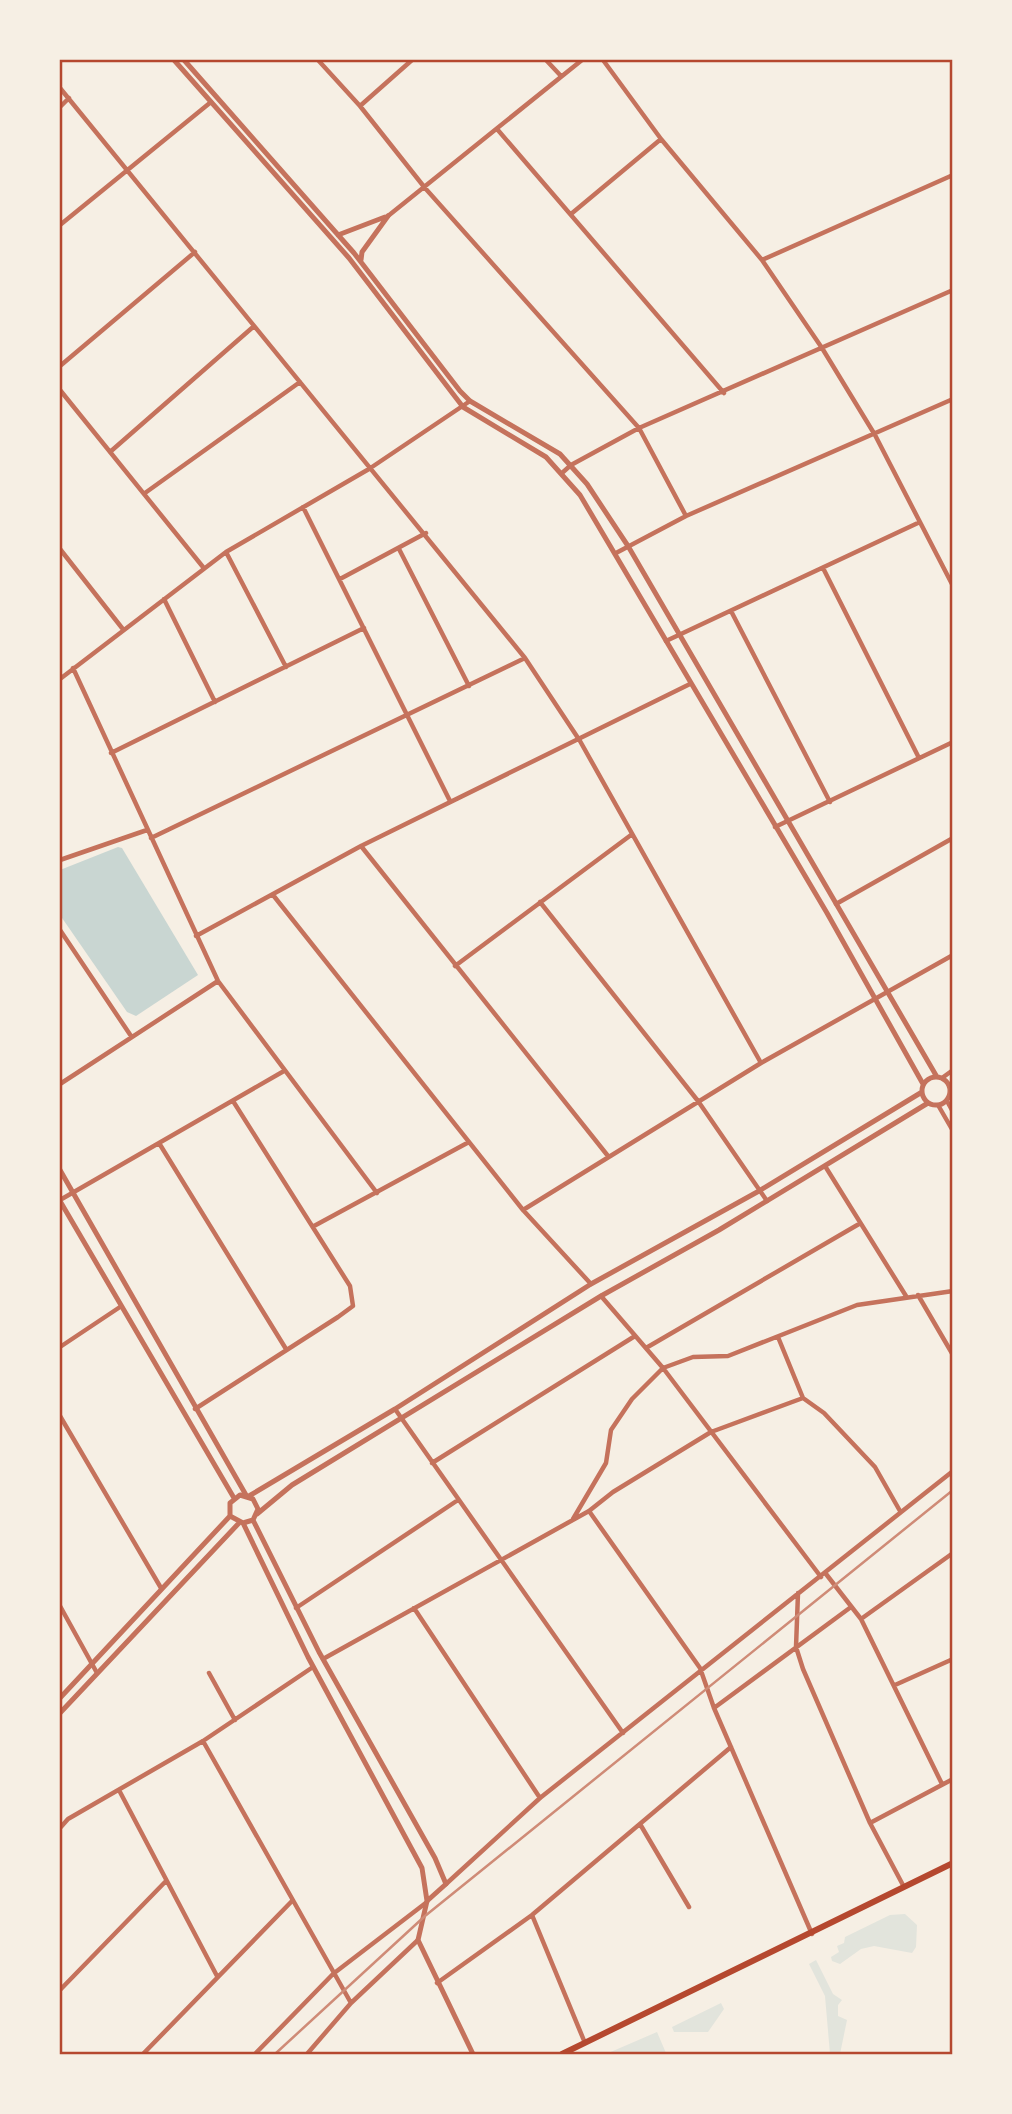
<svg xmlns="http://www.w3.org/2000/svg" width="1012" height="2114" font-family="Raleway,sans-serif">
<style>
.green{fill:#e2e4dc}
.water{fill:#c9d6d2}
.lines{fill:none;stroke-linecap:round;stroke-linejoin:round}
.minor{stroke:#c5725c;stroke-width:4.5}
.tertiary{stroke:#c5725c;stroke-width:5}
.primary{stroke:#b5482f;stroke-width:6}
.rail{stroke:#cf8b77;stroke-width:2.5}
.neatline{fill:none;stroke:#b5482f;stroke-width:2.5}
</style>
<rect width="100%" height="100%" fill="#f6efe4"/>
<path class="green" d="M905,1914L917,1925L916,1947L912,1953L874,1946L861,1949L840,1964L832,1961L831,1957L839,1952L837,1946L844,1943L845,1937L890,1915Z
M816,1960L833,1994L842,2000L838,2005V2016L847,2020L840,2054H830L825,1996L809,1964Z
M721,2003L724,2009L708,2032H674L672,2027Z
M657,2032L666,2053L606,2054Z"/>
<path class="water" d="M118,847L122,848L198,975L136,1016L127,1012L60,915V870Z"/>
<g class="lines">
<path class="minor" d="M318,60L360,106L425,188L639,428L686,516
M546,60L561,76
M603,60L661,139L762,260L822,348L875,435L953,586
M60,88L525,658L580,741L761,1063
M360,106L412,60
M60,107L69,98
M497,129L724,393
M571,214L661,139
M388,216L582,60
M60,225L211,102
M762,260L953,175
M60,366L195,252
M60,390L203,567
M110,452L253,327
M562,473L571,465L639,428L953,290
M145,493L300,382
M303,507L450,801
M60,549L122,628
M399,549L469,686
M226,552L286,667
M616,553L686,516L953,399
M823,568L919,758
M340,579L426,533
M164,599L215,702
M731,611L830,802
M666,641L920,522
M73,668L218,981L377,1193
M60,679L226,552L369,469L470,401
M111,753L364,628
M775,827L953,742
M151,838L525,658
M361,846L608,1156
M60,860L147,830
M273,895L523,1210L591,1284
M540,902L698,1101L767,1201
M836,904L953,838
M60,930L131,1036
M196,936L361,846L690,684
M455,966L631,835
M942,1078L953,1070
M60,1084L218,981
M950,1087L953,1086
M947,1101L953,1112
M938,1105L953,1131
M159,1143L286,1349
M825,1166L906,1296
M60,1200L284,1071
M523,1210L761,1063L953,955
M314,1226L469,1142
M918,1295L953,1355
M601,1296L663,1368L821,1577
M778,1337L803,1398L824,1413L875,1467L900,1511
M60,1347L120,1307
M646,1348L859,1224
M195,1409L338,1317L353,1306L350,1286L233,1101
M395,1409L623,1733
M60,1416L161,1588
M432,1463L635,1336
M589,1511L700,1668L714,1708L812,1934
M573,1519L606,1463L611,1430L632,1399L663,1368L693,1357L728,1356L857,1305L953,1291
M826,1574L861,1619L942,1784
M798,1593L796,1647L803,1669L870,1823L904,1887
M60,1606L97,1673
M296,1608L458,1500
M414,1608L540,1798
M861,1619L953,1553
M323,1659L589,1511L613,1492L711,1432L803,1398
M209,1673L235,1720
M895,1685L953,1659
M714,1708L851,1607
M203,1741L351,2003
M120,1792L217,1976
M870,1823L953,1779
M640,1824L689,1907
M60,1828L68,1819L203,1741L313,1667
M446,1884L540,1798L953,1471
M532,1915L585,2043
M437,1983L532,1915L731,1747
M60,1990L166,1881
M143,2054L292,1901
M255,2054L333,1974L427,1902
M307,2054L351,2003L418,1940"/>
<path class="tertiary" d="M174,60L349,258L463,407L546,457L580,495L827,913L923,1084
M184,60L354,253L460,391L470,401L560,454L587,484L628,546L937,1077
M338,235L385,217
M361,260L362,252L388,216
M922 1091a14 14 0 1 1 28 0a14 14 0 1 1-28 0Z
M60,1170L246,1495
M60,1201L234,1498
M249,1496L395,1409L591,1284L759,1191L922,1092
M257,1514L292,1485L601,1296L719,1230L928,1103
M253,1520L319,1652L435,1858L446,1884L427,1901
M243,1523L253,1520L258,1509L253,1499L240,1495L230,1503V1516L243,1523L308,1657L422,1868L427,1901L418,1940L473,2054
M60,1698L230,1516
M60,1713L239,1523"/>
<path class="primary" d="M562,2054L953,1863"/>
<path class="rail" d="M275,2054L425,1916L953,1490"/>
</g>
<rect width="1012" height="2114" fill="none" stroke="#f6efe4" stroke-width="122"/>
<rect x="61" y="61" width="890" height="1992" class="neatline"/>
</svg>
